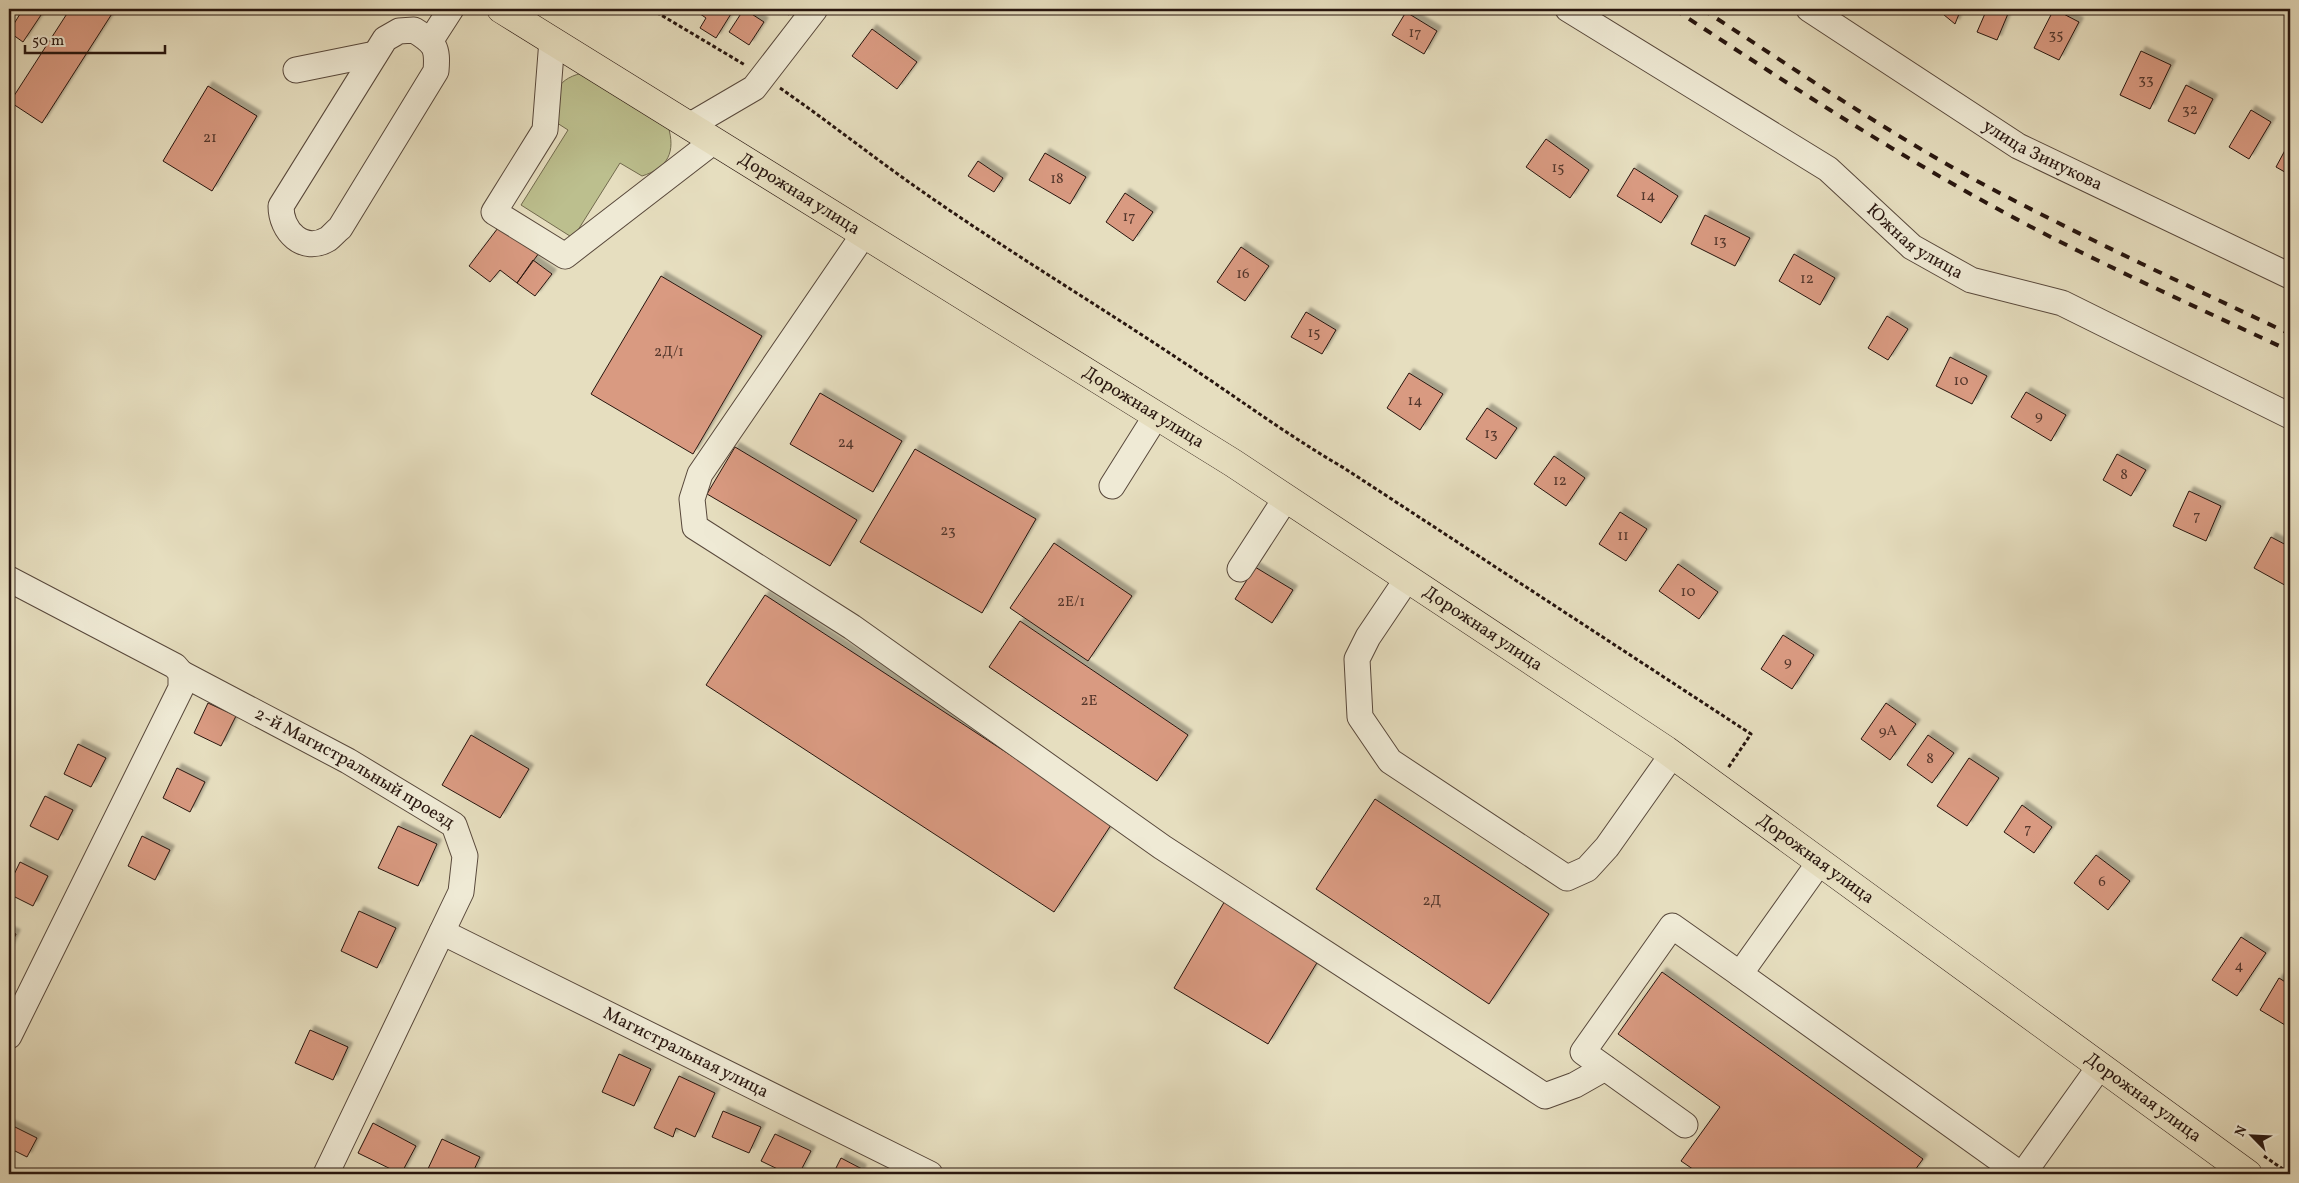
<svg xmlns="http://www.w3.org/2000/svg" width="2299" height="1183" font-family="Vollkorn,serif">
<style>
.green{fill:#bcbf8e;stroke:#726a4e}
.building{fill:#d99a81;stroke:#28160f;filter:url(#shadow)}
.lines{fill:none;stroke-linecap:round;stroke-linejoin:round}
.minor-casing{stroke:#58483b;stroke-width:27}
.major-casing{stroke:#28160f;stroke-width:29}
.path{stroke:#28160f;stroke-width:3;stroke-dasharray:4 2.5;stroke-linecap:butt}
.minor{stroke:#efead5;stroke-width:25}
.major{stroke:#e6debf;stroke-width:28}
.rail{stroke:#28160f;stroke-width:4;stroke-dasharray:9 9;stroke-linecap:butt}
.labels{text-anchor:middle;dominant-baseline:central;stroke-width:4;stroke-linejoin:round;paint-order:stroke}
.number-label{font-size:15px;fill:#54372c}
.street-label{font-size:18px;fill:#28160f;stroke:#efead5}
</style>
<defs>
<filter id="shadow"><feDropShadow dx="4.5" dy="-4.5" stdDeviation="1" flood-color="#0004"/></filter>
</defs>
<rect width="100%" height="100%" fill="#e6debf"/>
<filter id="stains"><feTurbulence type="fractalNoise" baseFrequency=".004" numOctaves="4"/><feColorMatrix values="0 0 0 0 .2 0 0 0 0 .09 0 0 0 0 .02 0 0 0 .5 -.17"/></filter>
<radialGradient id="worn" r=".72"><stop offset=".6" stop-color="#630" stop-opacity="0"/><stop offset="1" stop-color="#630" stop-opacity=".3"/></radialGradient>
<path class="green" d="M582,73L668,126C676,152 668,168 642,176L620,163L573,238L521,205L568,130L554,121C556,95 552,81 582,73Z"/>
<path class="building" d="M23,9H45L23,42L9,32Z
M70,9H115L42,123L10,102Z
M693,9H734L716,38L700,28L706,18Z
M744,9L764,22L749,45L729,32Z
M779,9H793L789,15Z
M1938,9H1961L1955,24L1938,10Z
M1987,9H2010L1997,40L1977,32Z
M2054,9L2079,22L2059,60L2034,48Z
M1406,12L1437,31L1424,54L1392,35Z
M872,29L917,62L897,89L852,56Z
M2141,51L2171,65L2150,109L2120,95Z
M2186,85L2213,99L2195,134L2168,121Z
M208,86L257,116L212,191L163,161Z
M2251,110L2271,122L2249,159L2229,147Z
M1546,139L1589,170L1570,198L1526,167Z
M2290,141V175L2276,167Z
M1045,153L1086,177L1070,204L1029,180Z
M978,161L1003,178L994,192L968,176Z
M1634,168L1678,196L1661,223L1617,196Z
M1125,193L1153,212L1133,241L1106,222Z
M1705,215L1750,238L1735,266L1691,244Z
M501,224L539,253L517,283L500,270L490,282L469,266Z
M1241,247L1269,266L1245,301L1217,282Z
M1794,254L1835,278L1820,305L1779,281Z
M533,260L552,274L535,296L517,283Z
M661,276L762,336L693,454L591,394Z
M1306,312L1336,330L1322,354L1291,337Z
M1887,316L1908,329L1888,360L1868,348Z
M1950,357L1987,376L1972,404L1936,386Z
M1409,373L1443,394L1420,430L1387,408Z
M2026,392L2066,415L2051,441L2011,417Z
M820,393L902,441L873,492L790,444Z
M1487,408L1517,428L1496,459L1466,439Z
M735,447L857,520L830,566L707,494Z
M915,449L1036,519L982,613L860,542Z
M2117,454L2146,470L2131,496L2103,480Z
M1554,456L1585,478L1566,506L1534,484Z
M2189,491L2221,506L2206,541L2173,526Z
M1620,512L1647,529L1626,561L1599,544Z
M2271,537L2290,547V588L2254,568Z
M1054,543L1132,596L1088,661L1010,608Z
M1678,564L1718,592L1699,619L1659,591Z
M1255,567L1293,590L1272,623L1235,599Z
M765,595L1113,822L1054,912L706,685Z
M1020,621L1188,735L1157,781L989,667Z
M1783,635L1814,655L1792,689L1761,669Z
M208,703L236,716L221,746L194,733Z
M1886,703L1916,724L1890,760L1861,739Z
M471,735L529,769L500,818L442,785Z
M1928,735L1954,753L1932,783L1907,765Z
M78,744L106,758L91,787L64,774Z
M1969,758L1999,778L1967,826L1937,806Z
M177,768L205,782L190,812L163,798Z
M45,796L73,810L58,840L30,826Z
M1375,799L1549,914L1489,1004L1316,889Z
M2022,805L2052,827L2034,853L2004,832Z
M398,826L437,844L418,886L378,868Z
M142,836L170,850L155,880L128,866Z
M2096,855L2130,881L2108,910L2074,883Z
M20,862L48,876L33,906L9,894V885Z
M1226,899L1321,956L1268,1044L1174,988Z
M359,911L396,928L377,968L341,951Z
M9,931L16,934L9,949Z
M2241,937L2266,953L2237,996L2212,980Z
M1662,972L1923,1159L1912,1174H1700L1681,1161L1720,1107L1618,1034Z
M2279,978L2290,985V1028L2260,1010Z
M310,1030L348,1047L333,1080L295,1063Z
M619,1054L651,1069L634,1106L602,1092Z
M679,1076L715,1093L695,1137L676,1128L673,1137L654,1128Z
M723,1111L761,1127L749,1153L712,1137Z
M373,1123L416,1146L401,1174L358,1153Z
M9,1124L37,1138L27,1157L9,1148Z
M775,1134L811,1151L799,1174H788L761,1161Z
M442,1139L480,1157L472,1174L426,1173Z
M841,1158L862,1169L860,1174H833Z"/>
<g class="lines">
<g class="minor-casing">
<g id="minor">
<path id="s1" d="M1568,9L1828,169L1912,247L1971,280L2062,303L2290,416"/>
<path id="s2" d="M1809,9L2018,146L2290,276"/>
<path d="M414,30C435,43 438,47 436,71L340,228C336,231 332,236 328,239C303,254 281,231 281,206L385,39L399,31Z"/>
<path d="M431,40L451,9"/>
<path d="M552,40L545,130L494,212L565,256L714,141"/>
<path d="M296,70L375,54"/>
<path d="M689,126L754,88L815,9"/>
<path d="M864,234L700,474L692,499L695,527L852,627L1162,847L1545,1096L1575,1085L1605,1068"/>
<path d="M1112,486L1156,416"/>
<path d="M1240,569L1286,498"/>
<path d="M9,579L175,666L181,673V688L9,1036"/>
<path d="M1407,579L1368,637L1357,659L1360,717L1390,761L1567,878L1587,869L1607,847L1672,755"/>
<path id="s3" d="M181,673L348,761L454,825L465,856L461,892L326,1174"/>
<path d="M1819,863L1740,974L2020,1174"/>
<path id="s4" d="M442,932L930,1174"/>
<path d="M1685,1125L1583,1052L1672,926L1740,974"/>
<path d="M2023,1174L2100,1066"/>
</g>
</g>
<g class="major-casing">
<g id="major">
<path id="s5" d="M501,9L1233,463L1666,750L2248,1174"/>
</g>
</g>
<path class="path" d="M651,9L745,65
M780,88C832,124 883,165 936,201C1016,256 1099,306 1180,360C1235,396 1287,435 1344,468L1751,734L1728,768
M2264,1156L2290,1174"/>
<use href="#minor" class="minor"/>
<use href="#major" class="major"/>
<path class="rail" d="M1674,9C1776,76 1878,143 1985,202C2084,257 2188,303 2290,351
M1702,9C1798,71 1893,137 1994,190C2091,241 2191,287 2290,334"/>
</g>
<g class="labels">
<g class="number-label">
<text x="1415" y="33">17</text>
<text x="2056" y="35">35</text>
<text x="2146" y="80">33</text>
<text x="2190" y="110">32</text>
<text x="210" y="138">21</text>
<text x="1558" y="168">15</text>
<text x="1057" y="179">18</text>
<text x="1648" y="196">14</text>
<text x="1129" y="217">17</text>
<text x="1720" y="241">13</text>
<text x="1243" y="274">16</text>
<text x="1807" y="279">12</text>
<text x="1314" y="333">15</text>
<text x="669" y="352">2Д/1</text>
<text x="1961" y="381">10</text>
<text x="1415" y="401">14</text>
<text x="2039" y="416">9</text>
<text x="1491" y="434">13</text>
<text x="846" y="443">24</text>
<text x="2124" y="475">8</text>
<text x="1560" y="481">12</text>
<text x="2197" y="516">7</text>
<text x="948" y="531">23</text>
<text x="1623" y="536">11</text>
<text x="1688" y="592">10</text>
<text x="1071" y="602">2Е/1</text>
<text x="1788" y="662">9</text>
<text x="1089" y="701">2Е</text>
<text x="1888" y="731">9А</text>
<text x="1930" y="759">8</text>
<text x="2028" y="829">7</text>
<text x="2102" y="882">6</text>
<text x="1432" y="901">2Д</text>
<text x="2239" y="966">4</text>
</g>
<g class="street-label">
<text stroke="none"><textPath href="#s2" startOffset="276">улица Зинукова</textPath></text>
<text stroke="none"><textPath href="#s5" startOffset="351">Дорожная улица</textPath></text>
<text stroke="none"><textPath href="#s1" startOffset="419">Южная улица</textPath></text>
<text stroke="none"><textPath href="#s5" startOffset="756">Дорожная улица</textPath></text>
<text stroke="none"><textPath href="#s5" startOffset="1161">Дорожная улица</textPath></text>
<text stroke="none"><textPath href="#s3" startOffset="198">2-й Магистральный проезд</textPath></text>
<text stroke="none"><textPath href="#s5" startOffset="1566">Дорожная улица</textPath></text>
<text stroke="none"><textPath href="#s4" startOffset="272">Магистральная улица</textPath></text>
<text stroke="none"><textPath href="#s5" startOffset="1971">Дорожная улица</textPath></text>
</g>
</g>
<rect width="2299" height="1183" fill="none" stroke="#e6debf" stroke-width="30"/>
<rect x="10" y="10" width="2279" height="1163" fill="none" stroke="#28160f" stroke-width="2.5"/>
<rect x="15" y="15" width="2269" height="1153" fill="none" stroke="#28160f"/>
<g transform="translate(2252 1136) rotate(294)" stroke="#efead5" stroke-width="4" paint-order="stroke">
<path d="M0-4L9 19L0 12L-9 19Z" fill="#28160f"/>
<text y="-8" font-size="14" font-weight="bold" text-anchor="middle" fill="#28160f">N</text>
</g>
<path d="M25 45v8h140v-8" fill="none" stroke="#28160f" stroke-width="2.5"/>
<text x="32" y="45" font-size="15" fill="#28160f" stroke="#efead5" stroke-width="4" paint-order="stroke">50 m</text>
<rect width="100%" height="100%" filter="url(#stains)"/>
<rect width="100%" height="100%" fill="url(#worn)"/>
</svg>
